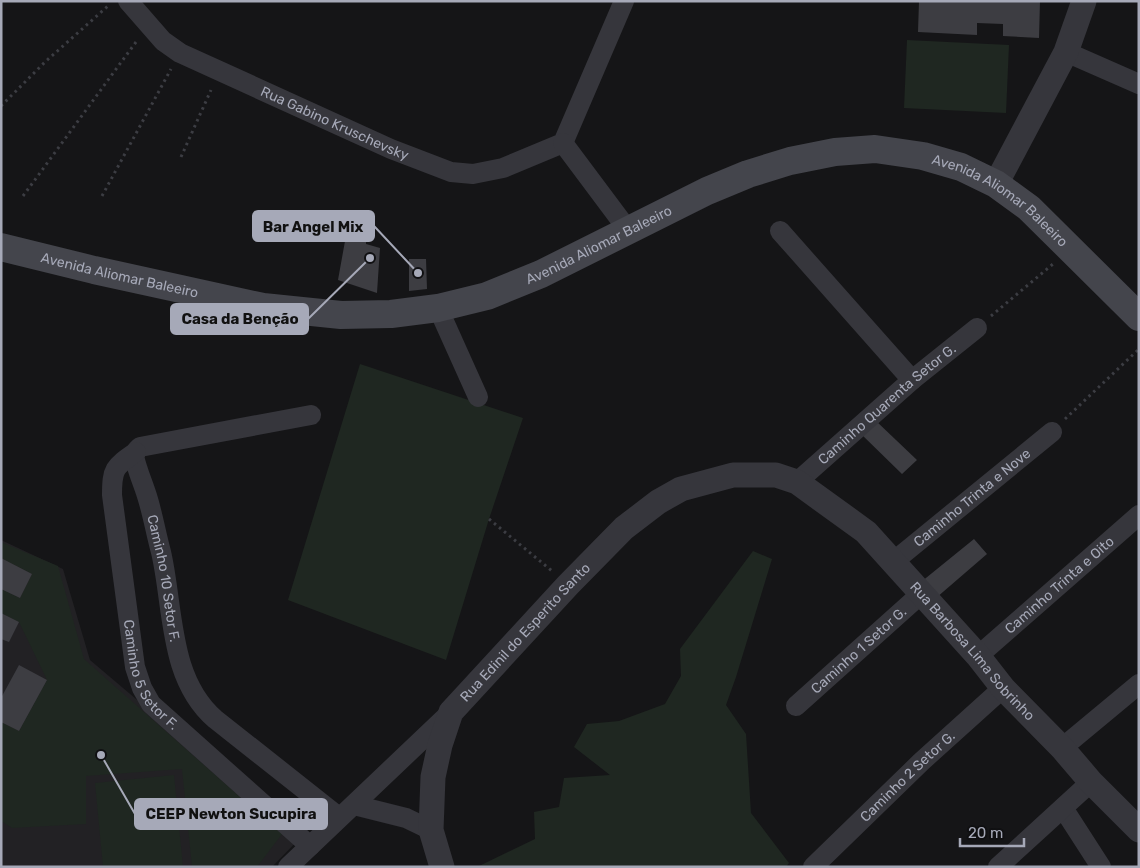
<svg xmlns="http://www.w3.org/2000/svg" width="1140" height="868" font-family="Rubik,sans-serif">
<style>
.built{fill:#222124}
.green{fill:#1f2721}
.building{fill:#3d3d42}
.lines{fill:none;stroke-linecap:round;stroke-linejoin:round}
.path{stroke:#3c3d43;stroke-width:3;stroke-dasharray:2.5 4;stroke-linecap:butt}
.minor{stroke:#36363c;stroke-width:20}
.tertiary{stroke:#36363c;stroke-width:25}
.secondary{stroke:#44454c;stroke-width:28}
.labels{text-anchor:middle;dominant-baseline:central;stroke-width:4;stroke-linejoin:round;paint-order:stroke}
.street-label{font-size:14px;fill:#a6a9b8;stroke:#101012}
.leader{fill:none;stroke:#a6a9b8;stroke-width:2}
.callout-dot{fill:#a6a9b8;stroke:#101012;stroke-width:2}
.callout{fill:#a6a9b8;stroke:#a6a9b8;stroke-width:2}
.callout-label{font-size:15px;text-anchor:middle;font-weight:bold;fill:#111}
</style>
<rect width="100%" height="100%" fill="#151517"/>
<path class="built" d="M1,540L63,569L90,660L300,838L272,867H1Z"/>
<path class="green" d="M907,40L1009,45L1006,113L904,108Z
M360,364L523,418L489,519L446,660L288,600Z
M1,542L58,566L84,659L282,834L257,867H192L182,769L86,776V824L12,828L1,821V722L19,731L47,680L19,622L1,613V589L20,598L32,574L1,558Z
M753,551L772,559L736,677L726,705L746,734L751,813L789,863L786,867H477L535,839L534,812L559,807L564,778L610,775L574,747L587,724L619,721L665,704L681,676L680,649Z
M174,775L183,867H103L95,783Z"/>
<path class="building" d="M919,1H1040L1039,38L1003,36V24L977,23V35L918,32Z
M347,230L366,234V244L380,248L377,293L338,280Z
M409,259H426L427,289L409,291Z
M875,420L917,460L902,474L860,433Z
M974,539L987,554L936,598L921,582Z
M1,558L32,574L20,598L1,589Z
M1,613L19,622L9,642L1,639Z
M19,665L47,680L19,731L1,722V698Z"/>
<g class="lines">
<path class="path" d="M1,106L45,62L108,6
M181,157L211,90
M23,196L136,42
M102,196L171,69
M991,316L1053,264
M1065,419L1139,349
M489,519L552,571"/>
<g class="minor">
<path id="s1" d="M128,1L163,41L180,53L391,149L451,172L473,174L503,168L563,143L624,1"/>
<path d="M1066,52L1139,84"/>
<path d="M563,143L628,230"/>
<path d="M780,231L912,380"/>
<path d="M438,308L478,397"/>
<path id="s2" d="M311,415L140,447L137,450L134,456C137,470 143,483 147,496C153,515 156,534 161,552C174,608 168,678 215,719L339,817"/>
<path id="s3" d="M136,452C114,467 112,469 112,495L135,667L142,688L151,704L310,846"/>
<path id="s4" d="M797,482L912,380L977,328"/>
<path id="s5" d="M893,562L1052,432"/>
<path id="s6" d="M978,656L1139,515"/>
<path id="s7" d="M796,706L921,594"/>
<path d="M1062,748L1139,684"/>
<path d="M354,805L406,818L431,830"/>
<path d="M1063,808L1101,867"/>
<path d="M288,867L451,712"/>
<path id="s8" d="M813,867L921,762L1003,688"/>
<path d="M998,867L1091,782"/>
</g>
<g class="tertiary">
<path d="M996,184L1066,52L1084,1"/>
<path id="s9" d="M442,867L431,830L433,777L440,745L451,712L568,585L624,528L658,502L681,489L733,475H776L797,482L866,532L978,656L1003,688L1062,748L1091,782L1139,830"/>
</g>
<path class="secondary" id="s10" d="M1,247L94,270L263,307L341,315L391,314L438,308L487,296L541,274L707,191L748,174L790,161L835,152L875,149L923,156L961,167L996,184L1029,208L1139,317"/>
</g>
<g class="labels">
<g class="street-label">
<text stroke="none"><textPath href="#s1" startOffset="244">Rua Gabino Kruschevsky</textPath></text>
<text stroke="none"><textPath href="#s10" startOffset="1052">Avenida Aliomar Baleeiro</textPath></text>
<text stroke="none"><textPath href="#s10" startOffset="618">Avenida Aliomar Baleeiro</textPath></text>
<text stroke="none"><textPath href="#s10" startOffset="122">Avenida Aliomar Baleeiro</textPath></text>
<text stroke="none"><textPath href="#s4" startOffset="119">Caminho Quarenta Setor G.</textPath></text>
<text stroke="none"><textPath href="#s5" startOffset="102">Caminho Trinta e Nove</textPath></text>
<text stroke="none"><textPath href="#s2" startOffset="311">Caminho 10 Setor F.</textPath></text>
<text stroke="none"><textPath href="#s6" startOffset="108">Caminho Trinta e Oito</textPath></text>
<text stroke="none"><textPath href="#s9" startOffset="268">Rua Edinil do Esperito Santo</textPath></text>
<text stroke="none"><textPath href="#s7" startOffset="84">Caminho 1 Setor G.</textPath></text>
<text stroke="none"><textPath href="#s9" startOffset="845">Rua Barbosa Lima Sobrinho</textPath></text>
<text stroke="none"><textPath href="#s3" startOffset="240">Caminho 5 Setor F.</textPath></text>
<text stroke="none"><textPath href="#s8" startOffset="131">Caminho 2 Setor G.</textPath></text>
</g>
</g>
<path class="leader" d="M418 273L374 226M370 258L308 319M101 755L135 814"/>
<g class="callout-dot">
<circle cx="418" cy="273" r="5"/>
<circle cx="370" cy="258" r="5"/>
<circle cx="101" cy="755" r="5"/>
</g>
<g class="callout">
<rect x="253" y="211" width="121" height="30" rx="5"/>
<rect x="171" y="304" width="137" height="30" rx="5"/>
<rect x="135" y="799" width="192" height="30" rx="5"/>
</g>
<g class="callout-label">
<text x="313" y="232">Bar Angel Mix</text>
<text x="240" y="324">Casa da Benção</text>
<text x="231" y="819">CEEP Newton Sucupira</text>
</g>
<rect width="1140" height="868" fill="none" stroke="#a6a9b8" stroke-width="5"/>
<path d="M960 838v8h64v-8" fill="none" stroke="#a6a9b8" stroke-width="2.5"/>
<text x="968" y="838" font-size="15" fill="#a6a9b8" stroke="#101012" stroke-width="4" paint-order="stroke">20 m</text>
</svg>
